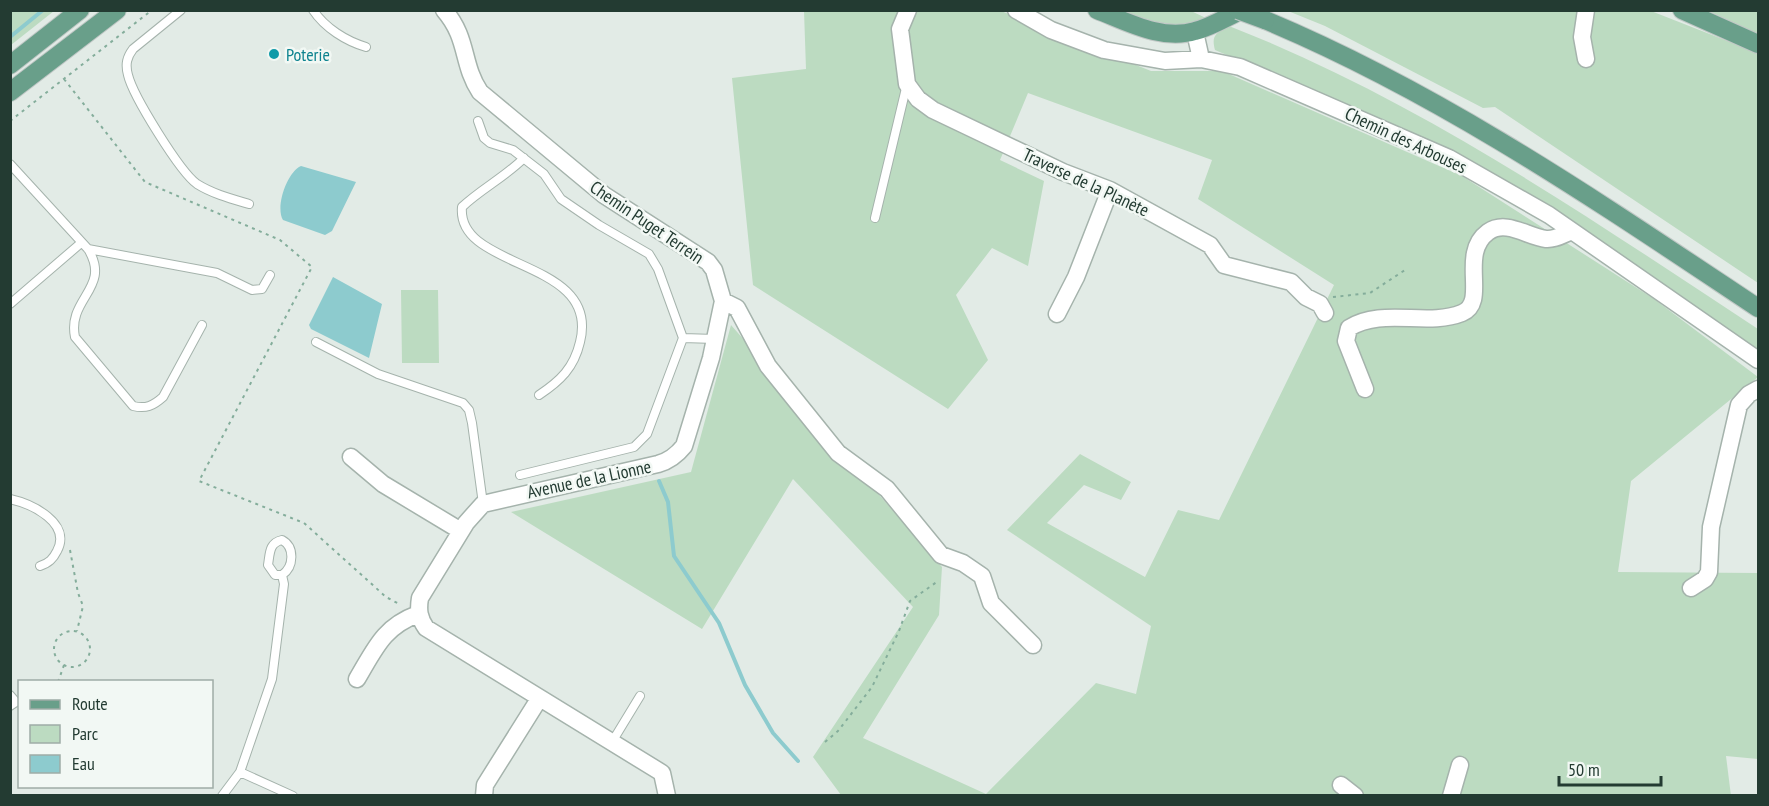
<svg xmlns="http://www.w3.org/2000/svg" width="1769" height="806" font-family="'PT Sans Narrow',sans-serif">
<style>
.green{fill:#bcdbc1}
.water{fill:#8dcbce}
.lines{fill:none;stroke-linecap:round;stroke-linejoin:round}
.stream{stroke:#8dcbce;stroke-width:4}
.lane-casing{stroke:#a5b3ac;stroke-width:10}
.street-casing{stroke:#a5b3ac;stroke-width:19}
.primary-casing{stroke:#c1c8c6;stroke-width:20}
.path{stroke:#84ad9b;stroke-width:2;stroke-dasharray:3 4.5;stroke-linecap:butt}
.lane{stroke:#fff;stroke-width:8}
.street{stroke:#fff;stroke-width:16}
.primary{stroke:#699f8a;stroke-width:18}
.primary-bridge-casing{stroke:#c1c8c6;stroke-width:20;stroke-linecap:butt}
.primary-bridge{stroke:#699f8a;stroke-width:18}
.culture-dot{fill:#0f9aa8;stroke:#f2f8f4;stroke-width:2}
.labels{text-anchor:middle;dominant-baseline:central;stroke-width:5;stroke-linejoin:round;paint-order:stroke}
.culture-label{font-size:18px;fill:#0d838f;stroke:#f2f8f4;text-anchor:start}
.street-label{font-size:18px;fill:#233b32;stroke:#f2f8f4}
</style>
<rect width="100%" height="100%" fill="#e2ebe6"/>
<path class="green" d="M11,10H54V11L11,45Z
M804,11H1001L1151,71H1222L1462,176L1654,299L1758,377L1631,481L1618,572L1758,573V759L1726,756L1731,796L841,795L813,757L913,607L793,479L702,629L511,512L691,472L731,325L942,567L939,615L863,738L986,794L1096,683L1136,694L1151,626L1007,530L1080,454L1131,482L1121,500L1084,485L1047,523L1145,577L1178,510L1219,520L1334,285L1198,199L1212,160L1028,93L1000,160L1044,181L1028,266L992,248L956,295L988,360L948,409L753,285L732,78L806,69Z
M1119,11H1191L1206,18C1177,36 1148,22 1119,11Z
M1288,11H1651L1758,53V283L1495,107L1483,108L1325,26Z
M1709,11H1758V35Z
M1229,26C1419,100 1589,218 1758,329V354L1446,148L1215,50C1211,35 1216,33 1229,26Z
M401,290H438L439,363H402Z"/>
<path class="water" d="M301,166L356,182L332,231L325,235L283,220C275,207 287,172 301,166Z
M333,277L382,304L369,358L311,329L309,325Z"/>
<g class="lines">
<path class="stream" d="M10,37L43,10
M659,481L668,502L674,556L719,623L745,685L773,733L798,761"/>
<g class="lane-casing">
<path id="lane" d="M181,10L133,49C127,57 125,64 128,75C133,96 180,172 197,184C213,194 232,199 249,204
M313,10C325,28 346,41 366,47
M478,121L484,138L490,143L513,150L544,174L561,199L599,225L649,254L658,269L683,338L715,339
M524,158C505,177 481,189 462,207C456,271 601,258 580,342C574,368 560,381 539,395
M10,164L88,249C112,288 67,298 75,337L133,406C146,409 153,406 163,397L202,325
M875,218L907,84
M88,249L217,273L252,290L262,289L270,275
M10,304L81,243
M316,342L378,374L463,403L469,410L472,423L483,504
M520,475L634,447L647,434L683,338
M10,499C32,504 72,523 57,551C53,559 49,563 40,566
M282,540C295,547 294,567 282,575H275L268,565C270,553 269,543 282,540Z
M10,695L16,702L10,706
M612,742L640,696
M240,772L293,796
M222,796L240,772L272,679L284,584L282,575"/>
</g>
<g class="street-casing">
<path id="street" d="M444,10C469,39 461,63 480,92L604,195L708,262L714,270L723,301L737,308L768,366L838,453L887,489L941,555L963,563L982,576L991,603L1033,645
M908,10L900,29L907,84L918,99L933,110L1063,172L1110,190L1210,245L1224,265L1291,282L1306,297L1320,304L1325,313
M1016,10L1051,30L1104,50L1165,61L1201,59L1240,67L1449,158L1549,215L1758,360
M1195,32L1201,59
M1586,59L1582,37L1586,10
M1057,314L1076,277L1110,190
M1365,389L1346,341L1349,328C1382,307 1427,327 1462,313C1489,302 1458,254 1488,232C1506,219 1528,237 1546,239C1555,240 1564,234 1572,231
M351,457L383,484L461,531
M1691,588L1705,579L1709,572L1711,527L1739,405L1749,394L1758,389
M357,679C375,649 383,627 418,614
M1341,785L1355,796
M484,796L485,785L539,699
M667,796L662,773L426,628C419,618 418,610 420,598L466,523L483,504L658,464C669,461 676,456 684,446L711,358L723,301
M1451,796L1460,765"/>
</g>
<g class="primary-casing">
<path id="primary" d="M1097,10C1128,22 1162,41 1195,31C1211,27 1227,17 1242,10
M1682,10L1758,44
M1265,20C1442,94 1600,203 1758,308
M10,65L80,10
M10,92L117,10"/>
</g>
<path class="path" d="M64,79L145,182L280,240L312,267L199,481L304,523L386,597L401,605
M10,121L152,10
M1333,297L1370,293L1405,270
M70,550L78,593L83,606L77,631
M54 649a18 18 0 1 1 36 0a18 18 0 1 1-36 0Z
M58,682L64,665
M825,742L838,731L872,687L899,631L910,601L938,581"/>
<use href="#lane" class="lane"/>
<use href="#street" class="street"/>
<use href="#primary" class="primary"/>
<g class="primary-bridge-casing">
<path id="primary-bridge" d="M1238,10L1265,20"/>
</g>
<use href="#primary-bridge" class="primary-bridge"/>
</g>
<circle class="culture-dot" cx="274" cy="54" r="6"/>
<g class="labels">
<g class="culture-label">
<text x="286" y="54">Poterie</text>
</g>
<g class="street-label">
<text transform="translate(1406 140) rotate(25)">Chemin des Arbouses</text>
<text transform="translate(1086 182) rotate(25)">Traverse de la Planète</text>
<text transform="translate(647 222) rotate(34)">Chemin Puget Terrein</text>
<text transform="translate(589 479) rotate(-12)">Avenue de la Lionne</text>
</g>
</g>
<rect width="1769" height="806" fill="none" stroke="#233b32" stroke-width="24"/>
<rect x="18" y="680" width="195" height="108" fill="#f2f8f4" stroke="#9faca6" stroke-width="1.5"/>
<rect x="30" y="700" width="30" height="9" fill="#699f8a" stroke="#9faca6" stroke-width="1.5"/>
<text x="72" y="710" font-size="18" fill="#233b32">Route</text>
<rect x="30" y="725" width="30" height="18" fill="#bcdbc1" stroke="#9faca6" stroke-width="1.5"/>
<text x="72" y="740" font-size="18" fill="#233b32">Parc</text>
<rect x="30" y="755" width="30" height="18" fill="#8dcbce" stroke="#9faca6" stroke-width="1.5"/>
<text x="72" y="770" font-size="18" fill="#233b32">Eau</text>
<path d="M1559 776v9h102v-9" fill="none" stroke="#233b32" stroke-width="3"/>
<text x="1568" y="776" font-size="18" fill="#233b32" stroke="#f2f8f4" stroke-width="4.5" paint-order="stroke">50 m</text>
</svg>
